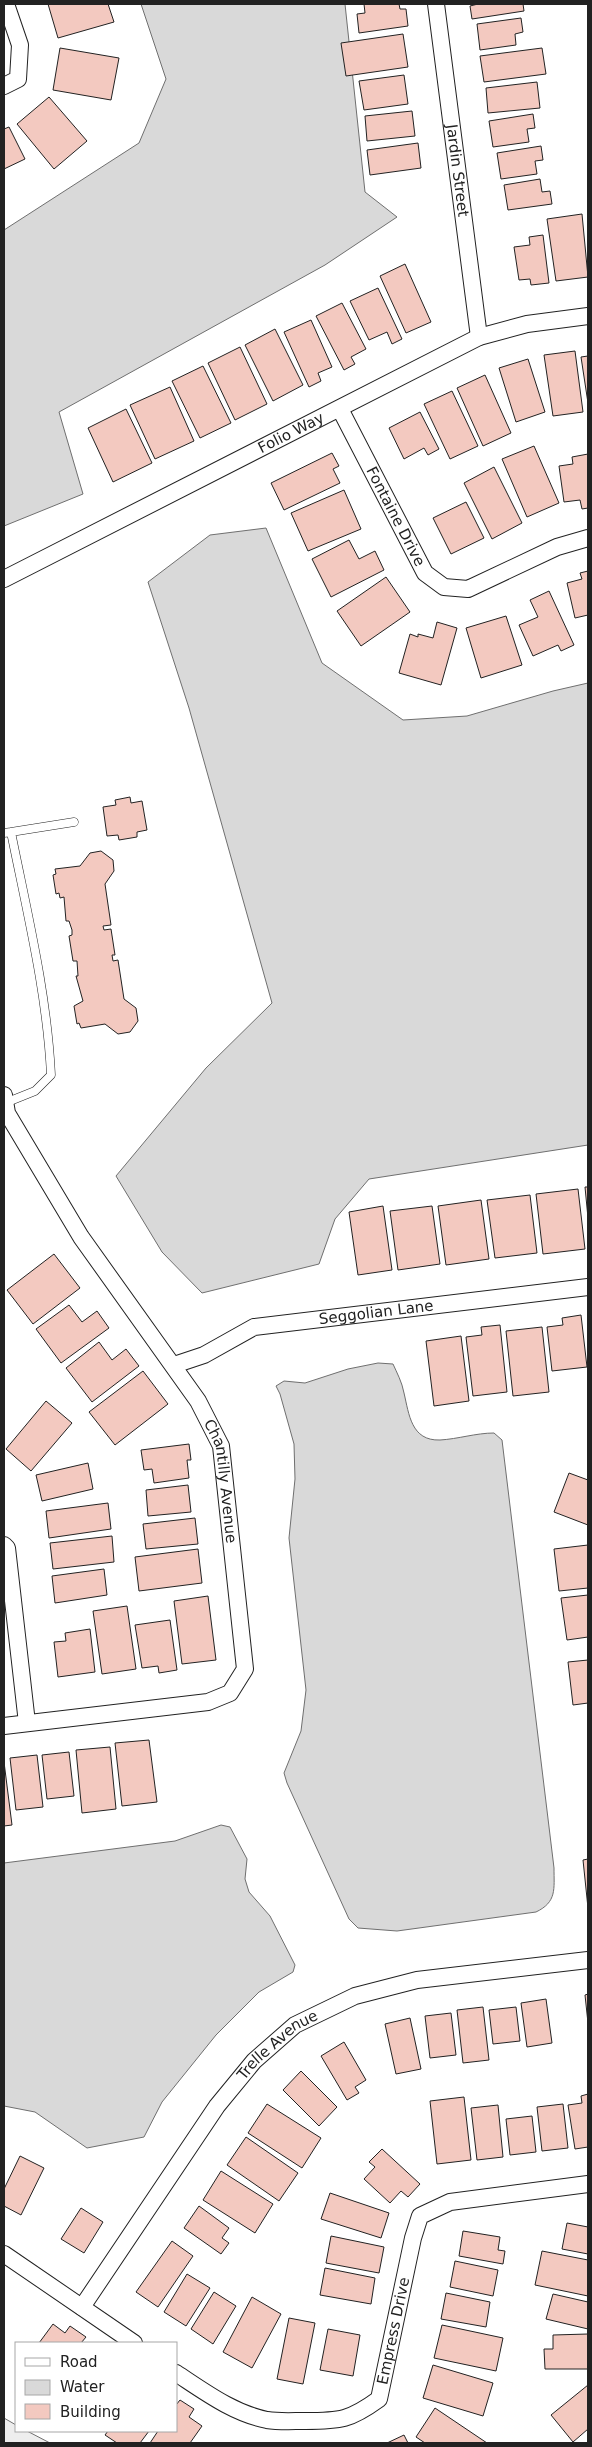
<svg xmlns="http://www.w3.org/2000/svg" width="592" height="2447" font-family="'DejaVu Sans',sans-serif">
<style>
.green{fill:#eee;stroke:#6f6f6f}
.water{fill:#d9d9d9;stroke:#6f6f6f}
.building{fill:#f3c9c0;stroke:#222}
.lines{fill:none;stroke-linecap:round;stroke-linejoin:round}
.lane-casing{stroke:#222;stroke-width:9}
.street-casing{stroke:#222;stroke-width:18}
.lane{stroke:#fff;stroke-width:8}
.street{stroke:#fff;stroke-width:16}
.labels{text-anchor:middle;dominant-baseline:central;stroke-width:4;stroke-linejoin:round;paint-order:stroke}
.street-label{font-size:15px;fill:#222;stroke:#fff}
</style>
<rect width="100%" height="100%" fill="#fff"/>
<path class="green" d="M4,2418L16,2425V2431H27L50,2443H4Z"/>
<path class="water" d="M141,4H345L365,192L397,217L325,265L59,412L83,494L4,526V230L139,143L166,79Z
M266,528L322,663L403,720L467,716L553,691L588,683V1145L369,1179L335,1219L319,1264L202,1293L162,1252L116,1176L206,1068L272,1003L189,708L148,582L210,535Z
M378,1363L393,1364C397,1373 402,1382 404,1393C409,1414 411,1441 440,1440C458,1439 476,1433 494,1433L502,1440L554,1868C554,1889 557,1902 536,1912L397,1931L358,1928L349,1919L287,1783L284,1773L301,1731L306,1690L289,1538L295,1479L294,1444L280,1394L276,1386L284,1381L305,1383L348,1369Z
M221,1825L230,1827L247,1859L245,1879L249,1892L270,1916L295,1965L293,1972L259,1992L216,2035L162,2102L144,2137L87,2148L35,2112L4,2106V1863L175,1841Z"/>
<path class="building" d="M48,4H108L114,22L58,38Z
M364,4H399L400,9H406L408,26L359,33L357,14L365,13Z
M478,4H523L524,11L472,19L470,6Z
M521,18L523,32L515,34L516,45L480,50L477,24Z
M403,34L408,67L346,76L341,43Z
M60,48L119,58L111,100L53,90Z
M542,48L546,74L484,82L480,56Z
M404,75L408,104L364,110L359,81Z
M537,82L540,108L488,113L486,88Z
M49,97L87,141L54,169L17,124Z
M412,111L415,136L367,141L365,116Z
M533,114L535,128L527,129L529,142L493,147L489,121Z
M9,127L25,159L4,169V129Z
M418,143L421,168L370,175L367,150Z
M541,146L543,160L535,161L537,174L501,179L497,153Z
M540,179L542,192L550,191L552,204L508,210L504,185Z
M582,214L588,277L556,281L547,219Z
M543,235L549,283L531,285L530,279L519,280L514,247L530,245L529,237Z
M405,264L431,322L406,333L380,276Z
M378,288L402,339L392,344L387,332L369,340L350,301Z
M342,303L366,349L351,357L355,364L344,370L316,316Z
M311,320L332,367L318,373L321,381L309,387L284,332Z
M275,329L303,385L273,401L245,345Z
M240,347L267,404L235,420L208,363Z
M575,351L583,412L553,416L544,355Z
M588,356V403L581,357Z
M528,359L545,412L516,422L499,368Z
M203,366L231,423L200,438L172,381Z
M485,375L511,433L483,446L457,388Z
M170,387L194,441L155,459L130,405Z
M452,391L478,446L450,459L424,404Z
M126,409L152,463L113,482L88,428Z
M420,412L439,449L428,455L424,448L404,459L389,428Z
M534,446L559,503L527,517L502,459Z
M332,453L339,466L333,469L340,483L284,510L271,483Z
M588,454V508L582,509L580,500L564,502L559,466L573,464L572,457Z
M494,467L522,523L492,539L464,483Z
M344,490L361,529L308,551L291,513Z
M466,502L484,538L451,554L433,518Z
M349,540L359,559L375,551L384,570L331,597L312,559Z
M588,571V615L575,618L567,583L582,579L580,573Z
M386,577L410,612L361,646L337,611Z
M549,591L574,645L561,651L558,645L533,656L519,625L538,617L530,600Z
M506,616L522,665L481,678L466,628Z
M437,622L457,628L441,685L399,673L410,634L418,637V634L433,638Z
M130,797L131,803L142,801L147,830L137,832V837L119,840L118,835L107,836L103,807L116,805L115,800Z
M101,851L113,860L114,871L105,884L111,925L103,926L104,930L111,929L115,955H112L113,961L118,960L124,999L136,1008L138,1021L130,1032L118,1034L105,1024L81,1028L79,1023L77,1024L74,1006L83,1001L76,976H78L77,961H73L69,936L72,935V930L69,921H66L64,897L60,898L59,893L56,894L53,875L56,874L55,869L80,866L90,853Z
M585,1187H588V1218Z
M578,1189L585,1249L543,1254L536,1194Z
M530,1195L537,1253L495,1258L487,1200Z
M481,1200L489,1259L446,1265L438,1206Z
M383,1206L392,1270L358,1275L349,1212Z
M432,1206L440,1264L398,1270L390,1211Z
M54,1254L80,1288L33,1324L7,1290Z
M69,1305L82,1322L97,1311L109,1328L61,1363L36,1329Z
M581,1315L587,1367L552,1371L547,1327L563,1325L562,1318Z
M500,1325L507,1392L473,1396L466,1337L482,1335L481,1327Z
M542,1327L549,1392L513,1396L506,1331Z
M461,1336L469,1401L434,1406L426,1341Z
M99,1342L112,1360L126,1349L139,1366L92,1402L66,1368Z
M143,1371L168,1404L115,1445L89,1412Z
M46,1401L72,1423L31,1471L6,1449Z
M189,1444L191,1460H187L189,1478L154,1483L152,1469L144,1470L141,1450Z
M88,1463L93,1489L42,1501L36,1475Z
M569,1473L588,1480V1525L554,1512Z
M188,1485L191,1512L148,1516L146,1490Z
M108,1503L111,1529L49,1538L46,1511Z
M195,1518L198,1544L146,1549L143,1524Z
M112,1536L114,1562L53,1569L50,1543Z
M588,1545V1588L559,1591L554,1549Z
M198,1549L202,1583L139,1591L135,1557Z
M104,1569L107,1595L55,1603L52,1576Z
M588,1595V1637L567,1640L561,1598Z
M208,1596L216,1660L182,1664L174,1601Z
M127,1606L136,1669L102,1674L93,1611Z
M170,1620L177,1670L159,1673L158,1666L142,1668L135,1625Z
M90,1629L95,1672L58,1677L54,1642L66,1641L65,1633Z
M588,1660V1703L573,1705L568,1662Z
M149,1740L157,1802L122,1806L115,1743Z
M110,1747L116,1809L82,1813L76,1750Z
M69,1752L74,1796L47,1799L42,1755Z
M37,1755L43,1807L16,1810L10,1758Z
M4,1762L12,1825L4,1826Z
M588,1859V1908L583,1860Z
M588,1994V2023L585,1995Z
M546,1999L552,2043L527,2047L521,2003Z
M483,2007L489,2060L463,2063L457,2010Z
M516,2007L520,2041L493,2044L489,2010Z
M451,2013L456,2055L430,2058L425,2016Z
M410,2018L421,2069L396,2074L385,2024Z
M344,2042L366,2080L355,2087L359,2093L347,2100L321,2056Z
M301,2071L337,2107L319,2126L283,2090Z
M588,2094V2147L575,2149L568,2105L582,2103L581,2096Z
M464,2097L471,2160L437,2164L430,2101Z
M267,2104L321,2138L302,2168L248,2133Z
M563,2104L568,2148L542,2151L537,2107Z
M498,2105L503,2157L477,2160L471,2108Z
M532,2116L536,2152L510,2155L506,2119Z
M246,2137L298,2173L279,2201L227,2165Z
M382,2149L420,2184L408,2197L401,2191L390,2203L364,2179L375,2167L369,2162Z
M20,2156L44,2168L21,2215L4,2206V2189Z
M221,2171L273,2204L255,2233L203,2200Z
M330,2193L389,2213L381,2238L321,2219Z
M199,2206L229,2228L222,2238L229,2243L221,2254L184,2228Z
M81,2208L103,2222L84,2253L61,2239Z
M567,2223L588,2227V2254L562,2249Z
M463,2231L500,2237L498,2250L505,2251L503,2264L459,2256Z
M331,2236L384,2247L379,2273L326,2263Z
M172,2241L193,2256L158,2307L136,2292Z
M542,2251L588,2260V2296L535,2285Z
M455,2261L498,2270L493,2296L450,2287Z
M325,2268L375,2278L371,2304L320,2295Z
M187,2274L210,2288L186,2326L164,2312Z
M214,2292L236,2306L213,2344L191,2329Z
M446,2293L490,2302L486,2327L441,2319Z
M553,2294L588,2302V2329L546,2319Z
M252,2297L281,2314L252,2368L223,2352Z
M289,2318L315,2323L303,2384L277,2379Z
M53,2324L65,2333L70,2326L86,2337L81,2343H39Z
M442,2325L503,2338L496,2371L434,2358Z
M328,2329L360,2335L353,2376L320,2370Z
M588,2334V2369H545L544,2349H553V2335Z
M433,2365L493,2383L483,2416L423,2398Z
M588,2385V2429L573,2442L551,2415Z
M180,2400L194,2409L189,2417L202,2426L190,2443H150L158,2431H176V2405Z
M435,2408L487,2443H425L416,2437Z
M108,2431H149L140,2443H117L105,2435Z
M404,2435L408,2443H387Z"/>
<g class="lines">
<g class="lane-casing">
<path id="lane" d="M11,832L74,822
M4,833L11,832C27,912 47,993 51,1075L35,1091L5,1103"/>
</g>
<g class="street-casing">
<g id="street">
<path id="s1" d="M436,4L479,337"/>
<path d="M4,86L18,79L20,45L6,4"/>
<path id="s2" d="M340,409L425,573L444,587L468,589L557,547L588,538"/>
<path id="s3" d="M4,579L479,337L527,324L588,316"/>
<path id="s4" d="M4,1095L7,1113L81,1237L198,1401L221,1446L245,1669L230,1693L208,1702L4,1726"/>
<path id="s5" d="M174,1365L204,1355L254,1327L588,1287"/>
<path d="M4,1545L7,1548L27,1723"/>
<path d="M4,2254L134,2343"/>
<path id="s6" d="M82,2307L217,2106L254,2061L295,2025L355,1996L417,1980L588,1960"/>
<path id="s7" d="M176,2373C205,2392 233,2413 267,2420C279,2422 293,2421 305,2421C341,2421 350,2420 379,2399L413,2238L420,2216L450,2202L588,2184"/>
</g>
</g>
<use href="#lane" class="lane"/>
<use href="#street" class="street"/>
</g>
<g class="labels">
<g class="street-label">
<text stroke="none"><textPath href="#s1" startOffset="168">Jardin Street</textPath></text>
<text stroke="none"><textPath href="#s3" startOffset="322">Folio Way</textPath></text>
<text stroke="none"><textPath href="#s2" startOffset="121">Fontaine Drive</textPath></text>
<text stroke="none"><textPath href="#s5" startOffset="212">Seggolian Lane</textPath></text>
<text stroke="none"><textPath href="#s4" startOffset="449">Chantilly Avenue</textPath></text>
<text stroke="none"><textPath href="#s6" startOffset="329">Trelle Avenue</textPath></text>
<text stroke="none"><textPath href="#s7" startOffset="290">Empress Drive</textPath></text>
</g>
</g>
<rect width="592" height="2447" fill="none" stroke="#222222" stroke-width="10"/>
<rect x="15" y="2342" width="162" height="90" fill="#ffffff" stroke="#a7a7a7"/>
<rect x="25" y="2358" width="25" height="8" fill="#ffffff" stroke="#a7a7a7"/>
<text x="60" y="2367" font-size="15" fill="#222222">Road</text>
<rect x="25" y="2380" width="25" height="15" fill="#d9d9d9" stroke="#a7a7a7"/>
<text x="60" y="2392" font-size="15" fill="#222222">Water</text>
<rect x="25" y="2404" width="25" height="15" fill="#f3c9c0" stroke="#a7a7a7"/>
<text x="60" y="2417" font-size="15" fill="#222222">Building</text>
</svg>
